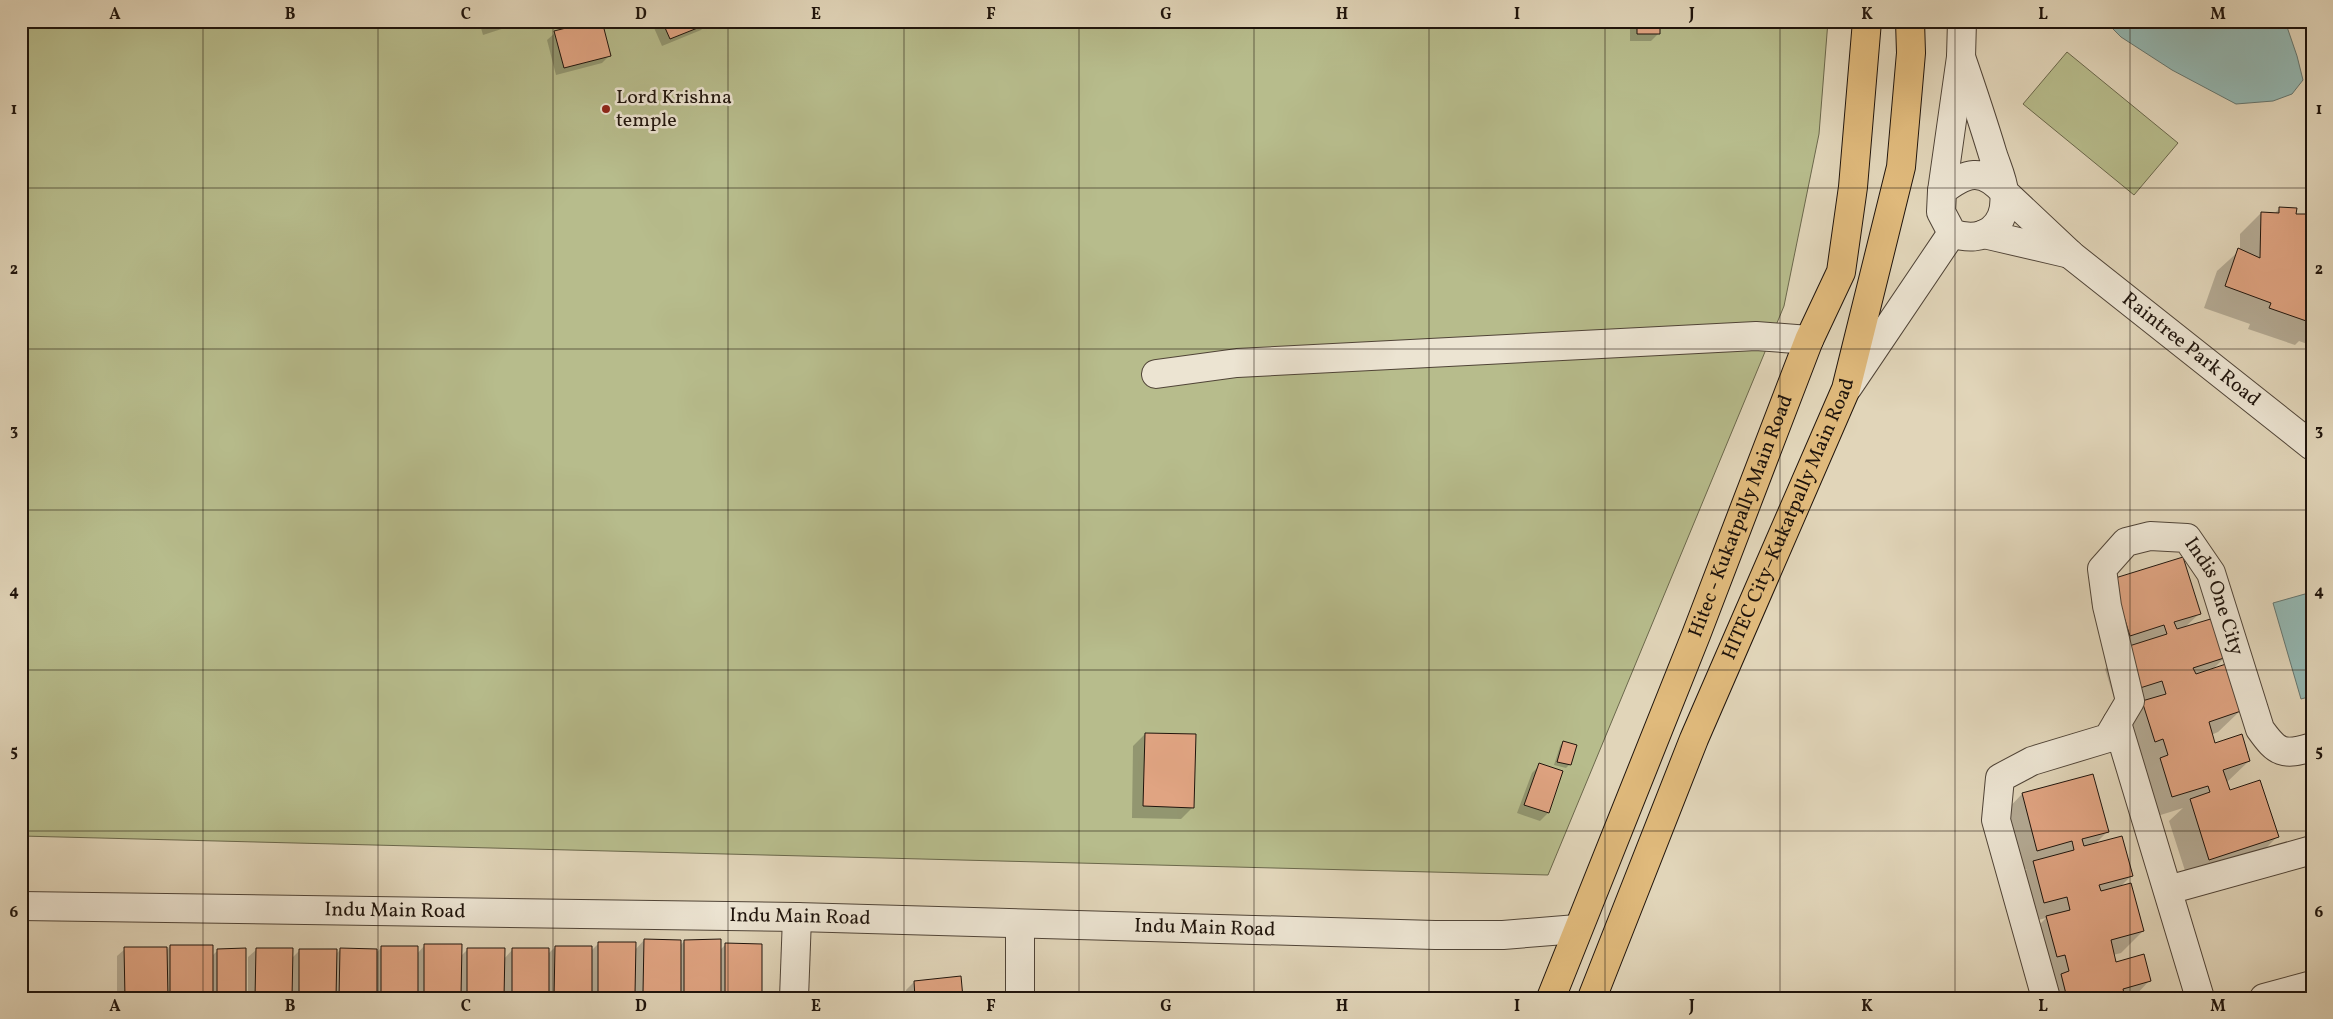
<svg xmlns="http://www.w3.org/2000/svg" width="2333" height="1019" font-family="Vollkorn,serif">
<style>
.green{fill:#b7bc8c;stroke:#6b684c}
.water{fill:#94b8b3;stroke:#657670}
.shadow{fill:#0003}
.building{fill:#e0a482;stroke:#1f140c}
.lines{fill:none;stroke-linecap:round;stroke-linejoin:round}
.minor-casing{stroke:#504437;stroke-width:30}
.major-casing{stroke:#1f140c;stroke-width:30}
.minor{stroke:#ece4d2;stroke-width:28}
.major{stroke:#e0ba7c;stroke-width:28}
.grid{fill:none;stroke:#1f140c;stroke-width:1;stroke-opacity:0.55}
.poi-dot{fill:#8f2418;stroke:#ece4d2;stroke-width:2}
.labels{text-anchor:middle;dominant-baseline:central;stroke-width:5;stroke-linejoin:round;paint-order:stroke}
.poi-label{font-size:20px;fill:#1f140c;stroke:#ece4d2;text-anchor:start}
.street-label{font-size:20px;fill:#1f140c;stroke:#ece4d2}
.neatline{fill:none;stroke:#1f140c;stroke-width:2}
.grid-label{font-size:16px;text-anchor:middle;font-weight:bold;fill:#1f140c}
</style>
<rect width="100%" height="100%" fill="#e1d5b9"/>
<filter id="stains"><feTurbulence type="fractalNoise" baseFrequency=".004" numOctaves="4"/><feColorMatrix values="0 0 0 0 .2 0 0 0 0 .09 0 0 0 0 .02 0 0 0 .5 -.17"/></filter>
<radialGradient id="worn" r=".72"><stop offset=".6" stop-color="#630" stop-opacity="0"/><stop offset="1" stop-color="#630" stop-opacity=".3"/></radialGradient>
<path class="green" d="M21,21H1828L1819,134L1784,306L1548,875L21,836Z
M2067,52L2178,143L2134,195L2023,104Z"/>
<path class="water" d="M2105,21H2285L2297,56L2303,80L2292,94L2273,101L2236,104L2172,70L2121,37Z
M2312,592V696L2301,699L2273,603Z"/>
<path class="shadow" d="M479,21H526L483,35Z
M651,21H708L709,22L701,30L662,46Z
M1630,21H1659V33L1651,41H1630Z
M555,33L610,55L602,63L556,75L547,40Z
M2280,208L2295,215L2304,251L2312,253V350L2309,349L2310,345L2299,341L2295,345L2248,329L2250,324L2204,308L2217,271L2240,250V234L2261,213L2274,214Z
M2113,580L2199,614L2184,628L2225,657L2213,669L2240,711L2218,732L2211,735L2214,744L2249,761L2226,783L2229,792L2277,837L2256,858L2188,880L2169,821L2183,808L2151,818L2105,669L2122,653L2108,657L2091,602Z
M1145,734L1193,807L1181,819L1132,818L1133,746Z
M1563,742L1570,764L1566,768L1554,765L1560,746Z
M1540,765L1562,772L1548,813L1540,821L1517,813L1532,773Z
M2022,794L2107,832L2094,845L2131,876L2120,887L2143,931L2121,953L2113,955L2116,963L2149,981L2133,998H2040L2025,939L2046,918L2022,924L2012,884L2027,869L2016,871L2001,816Z
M644,940L680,946L684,941L720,950L726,944L761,995L758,998H718V993L713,998H676V994L673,998H636V991L630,998H460V996L458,998H248V957L256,950L291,959L300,950L335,955L340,950L376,953L381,948L417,954L424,946L460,957L468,949L504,959L513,949L548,954L555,947L591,951L599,943L635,950Z
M170,946L212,956L218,950L245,998H117V956L125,949L166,951Z
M914,982L962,998H907L906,990Z"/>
<path class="building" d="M594,21H602L611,56L564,68L554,31Z
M662,21H710V23L670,39Z
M1637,21H1660V34H1637Z
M2279,207L2297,208L2296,214H2308L2306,250L2312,252V323L2269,308L2271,303L2225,286L2238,248L2260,258L2261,212L2279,213Z
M2183,557L2201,614L2174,622L2177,629L2214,618L2227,657L2193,668L2196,674L2226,664L2241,711L2209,722L2215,743L2242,734L2250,761L2223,770L2230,790L2260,780L2279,837L2209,860L2190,799L2210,792L2208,786L2172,797L2160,758L2168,755L2163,739L2155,742L2142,701L2166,694L2162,681L2140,688L2126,647L2167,634L2164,625L2130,636L2112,579Z
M1145,733L1196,734L1194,808L1143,806Z
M1563,741L1577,745L1571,765L1557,762Z
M1539,763L1563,771L1549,813L1524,805Z
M2093,774L2109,832L2082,839L2084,846L2122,836L2133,876L2099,885L2101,891L2131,883L2144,931L2111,940L2116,962L2144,954L2151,981L2123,989L2125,998H2067L2061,974L2069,971L2065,955L2057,957L2046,916L2070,910L2067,897L2044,903L2033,861L2074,850L2072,841L2037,851L2022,793Z
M644,939L681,940V992H643Z
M721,939V992H684V940Z
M598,942H636L635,994H598Z
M725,943L762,944V996L725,995Z
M424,944H462L461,996H424Z
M170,945H213V998H170Z
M381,946H418V998H381Z
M555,946H592V998H554Z
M124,947H167L168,998H125Z
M246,948V998H217V949Z
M256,948H293L292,998H255Z
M340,948L377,949V998H339Z
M467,948H505L504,998H467Z
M512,948H549V998H512Z
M299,949H337L336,998H299Z
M961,976L963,998H915L914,981Z"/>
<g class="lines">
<g class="minor-casing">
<g id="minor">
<path id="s1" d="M1961,57C1972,89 1983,122 1993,155C1997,167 2003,180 2004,192C2008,226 1984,245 1952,233L1941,212L1942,191C1966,172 1982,167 2004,192L2071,255L2312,446"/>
<path d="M1942,191L1961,57L1962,21"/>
<path d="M1984,234L2070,254"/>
<path d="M1156,374L1237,363L1756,336L1809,340"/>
<path d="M1848,387L1952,233"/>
<path d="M2117,723L2200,998"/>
<path d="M2168,890L2312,850"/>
<path id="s2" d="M21,906L797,917L1435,935H1503L1577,929"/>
<path d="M1020,924V998"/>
<path d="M794,998L797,917"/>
<path id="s3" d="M2046,998L1996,820L2000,778L2032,761L2108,738L2130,701L2107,606L2102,569L2126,542L2150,536L2187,538L2211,573L2260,729C2277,753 2283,756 2312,747"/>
<path d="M2264,998L2312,985"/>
</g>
</g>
<g class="major-casing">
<g id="major">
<path id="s4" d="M1551,998L1696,635L1809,340L1841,272L1853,187L1867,21"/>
<path id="s5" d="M1592,998L1694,739L1846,389L1901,167L1911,53L1910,21"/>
</g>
</g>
<use href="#minor" class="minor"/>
<use href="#major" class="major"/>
</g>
<path class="grid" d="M203,21V998M378,21V998M553,21V998M728,21V998M904,21V998M1079,21V998M1254,21V998M1429,21V998M1605,21V998M1780,21V998M1955,21V998M2130,21V998M21,188H2312M21,349H2312M21,510H2312M21,670H2312M21,831H2312"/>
<circle class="poi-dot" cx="606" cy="109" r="5"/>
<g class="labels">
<g class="poi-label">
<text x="616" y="98">Lord Krishna<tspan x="616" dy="23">temple</tspan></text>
</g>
<g class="street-label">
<text stroke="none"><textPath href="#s1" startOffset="586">Raintree Park Road</textPath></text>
<text stroke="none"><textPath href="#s4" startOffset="518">Hitec - Kukatpally Main Road</textPath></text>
<text stroke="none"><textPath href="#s5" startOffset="518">HITEC City–Kukatpally Main Road</textPath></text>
<text stroke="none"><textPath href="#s3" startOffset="684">Indis One City</textPath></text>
<text stroke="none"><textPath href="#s2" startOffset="374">Indu Main Road</textPath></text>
<text stroke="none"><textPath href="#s2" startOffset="779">Indu Main Road</textPath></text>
<text stroke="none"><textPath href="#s2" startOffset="1184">Indu Main Road</textPath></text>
</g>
</g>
<rect width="2333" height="1019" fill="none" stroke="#e1d5b9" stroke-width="55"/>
<rect x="28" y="28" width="2278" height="964" class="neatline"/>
<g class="grid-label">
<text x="115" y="19">A</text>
<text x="290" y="19">B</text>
<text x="466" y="19">C</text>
<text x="641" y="19">D</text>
<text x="816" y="19">E</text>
<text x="991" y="19">F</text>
<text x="1166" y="19">G</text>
<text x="1342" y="19">H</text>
<text x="1517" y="19">I</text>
<text x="1692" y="19">J</text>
<text x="1867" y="19">K</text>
<text x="2043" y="19">L</text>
<text x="2218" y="19">M</text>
<text x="14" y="114">1</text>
<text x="2319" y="114">1</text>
<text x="14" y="274">2</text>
<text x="2319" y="274">2</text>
<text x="14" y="435">3</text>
<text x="2319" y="435">3</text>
<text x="14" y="596">4</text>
<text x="2319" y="596">4</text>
<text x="14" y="756">5</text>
<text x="2319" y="756">5</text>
<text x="14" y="917">6</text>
<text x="2319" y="917">6</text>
<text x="115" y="1011">A</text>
<text x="290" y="1011">B</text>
<text x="466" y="1011">C</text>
<text x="641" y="1011">D</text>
<text x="816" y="1011">E</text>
<text x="991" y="1011">F</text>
<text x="1166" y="1011">G</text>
<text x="1342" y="1011">H</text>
<text x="1517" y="1011">I</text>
<text x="1692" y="1011">J</text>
<text x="1867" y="1011">K</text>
<text x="2043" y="1011">L</text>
<text x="2218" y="1011">M</text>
</g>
<rect width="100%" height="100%" filter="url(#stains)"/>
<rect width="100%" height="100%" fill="url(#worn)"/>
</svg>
